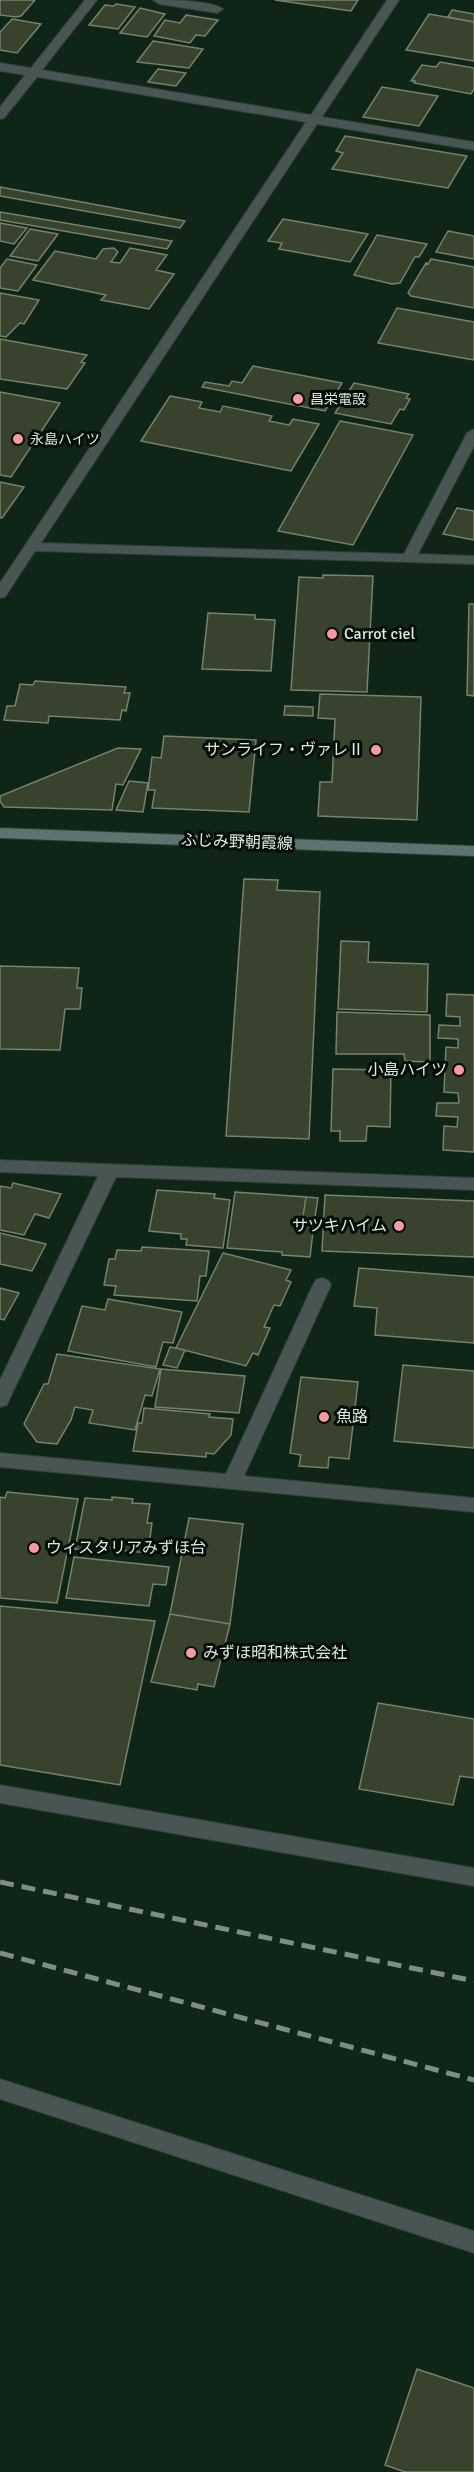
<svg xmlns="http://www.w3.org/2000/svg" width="474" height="2472" font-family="Signika,'Noto Sans JP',sans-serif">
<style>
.building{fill:#38422d;stroke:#76826a;stroke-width:1.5}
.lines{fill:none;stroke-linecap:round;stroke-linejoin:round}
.service-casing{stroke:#2c4134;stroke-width:2}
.minor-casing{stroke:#2c4134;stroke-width:2}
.secondary-casing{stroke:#2c4134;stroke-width:2}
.service{fill:#485553;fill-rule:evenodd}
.minor{fill:#485553;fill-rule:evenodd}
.secondary{fill:#5e7370;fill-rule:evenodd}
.rail{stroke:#7d8e84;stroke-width:5;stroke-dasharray:14 8;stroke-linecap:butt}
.poi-dot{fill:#f49aa0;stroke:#040c06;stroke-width:2}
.labels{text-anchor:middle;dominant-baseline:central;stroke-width:6;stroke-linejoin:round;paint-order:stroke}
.far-poi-label{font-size:14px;fill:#ddeae1;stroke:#040c06;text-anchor:start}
.poi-label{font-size:16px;fill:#ddeae1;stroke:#040c06;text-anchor:start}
.street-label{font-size:16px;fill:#ddeae1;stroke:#040c06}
</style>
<rect width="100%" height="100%" fill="#0f2518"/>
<path class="building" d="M0,0H35L21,16L16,17L0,15Z
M275,0H358L351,11Z
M116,4L135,7L118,29L89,25L105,5L114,6Z
M140,8L165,14L147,37L120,33Z
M452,10L474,14V22L448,17Z
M429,14L474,22V61L406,50Z
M186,15L218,20L205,36L196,35L190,43L154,36L165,20L180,23Z
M12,19L41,24L17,53L0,50V32Z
M153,41L203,49L189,68L137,62Z
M440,62L474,68V89L471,94L414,83L415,81H411L422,65L436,67Z
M158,69L186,73L176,86L148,82Z
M382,87L438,96L419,126L363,117Z
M345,136L467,156L448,188L332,169L343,153L336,151Z
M0,187L185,221L180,228L0,196Z
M0,212L172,241L167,249L0,220Z
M283,219L368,234L350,262L279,249L282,243L268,241Z
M0,223L27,228L14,244L0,241Z
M30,229L58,234L38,261L10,256Z
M448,231L474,236V259L436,252Z
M377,235L427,244L419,257H415L400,283L392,284L354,275Z
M114,248L118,252L111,262L120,263L130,248L167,255L156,270L174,274L149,309L101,300L106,295L33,280L55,251L96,259L103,249Z
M7,259L37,265L18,291L0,288V268Z
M431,259L474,267V308L411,296L408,293L426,263L428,264Z
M0,293L39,300L24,324L20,323L6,337L0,336Z
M397,308L474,322V360L378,343Z
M0,339L87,355L81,362L85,363L67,389L0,379Z
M253,366L342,383L325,411L202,387L205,382L229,386L232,381L242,383Z
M354,383L409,394L406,398L410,399L404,410L400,409L391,424L335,413Z
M0,392L60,403L11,477L0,475Z
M170,396L202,402L199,408L220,412L223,406L272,416L269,421L289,425L293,419L319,424L291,471L141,441Z
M340,421L413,435L353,545L278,531Z
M0,482L24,487L2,518H0Z
M457,508L474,511V540L443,534Z
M323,575L373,576L367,692L291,690L299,577L323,578Z
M469,604H474V696L467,695Z
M208,613L255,615V619L275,620L271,671L202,669Z
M35,681L126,687L124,693H130L126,711L122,710L120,720L49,716L48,723L4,720L7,706H15L20,684L33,685Z
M320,694L421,697L417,820L318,816L320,782H332L335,719L318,718Z
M285,706L313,707V716L284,715Z
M164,736L256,740L249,812L152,808L155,790H148L152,757L161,758Z
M118,748L141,749L123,785L116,784L112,810L4,807L0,801V796Z
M129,781L148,783L143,812L116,810Z
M244,879L278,880L277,890L320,892L309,1139L226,1136Z
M341,941L369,942L368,962L428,964L427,1012L338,1009Z
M0,966L79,968L77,988H82L80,1009H65L60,1050L0,1049Z
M447,994L474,995V1152L443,1150L444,1126L457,1127L458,1117L436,1116L437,1103H459L458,1093L444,1092L446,1047L458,1048V1039L438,1038L439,1025L460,1026V1017L446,1016Z
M337,1012L430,1015V1062L405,1061L404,1054H336Z
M333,1069L391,1070L390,1127L367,1126L366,1141H340V1131H331Z
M13,1183L61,1194L49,1218L35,1214L24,1235L0,1230V1186L11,1188Z
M157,1190L215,1194L214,1198L230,1200L223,1248L186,1245L187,1239H181V1234L149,1231Z
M235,1192L306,1197L302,1223H314L310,1257L282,1255V1252L227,1248Z
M325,1195L474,1201V1257L322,1251Z
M306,1197L318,1198L314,1223H302Z
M0,1233L46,1244L32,1271L0,1264Z
M142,1247L209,1251L206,1276H200L197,1301L114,1295L116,1286L104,1285L109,1259H115L117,1250L141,1251Z
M223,1253L291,1270L286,1280L291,1282L280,1306L274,1305L264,1327L270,1328L258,1355L253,1353L246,1366L176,1348Z
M359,1268L474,1277V1343L375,1335L377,1308L354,1306Z
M0,1288L19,1293L4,1320L0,1319Z
M108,1299L182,1312L173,1343L163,1342L156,1367L68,1351L82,1306L105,1310Z
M170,1347L185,1350L177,1368L163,1365Z
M57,1354L160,1369L152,1396L145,1395L135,1430L89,1423L93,1410L75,1407L71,1420L57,1444L37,1442L24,1424L44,1384H48Z
M403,1365L474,1371V1448L394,1441Z
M161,1369L245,1376L239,1413L155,1407Z
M301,1377L358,1382L349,1459L329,1457L328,1468L299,1466L301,1455L290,1453Z
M144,1408L210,1414L209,1417L233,1419L231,1435L214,1454L206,1453V1457L133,1451L138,1423H142Z
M7,1492L78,1499L57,1603L0,1598V1497L5,1498Z
M112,1497L133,1499L132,1503L150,1504L147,1523H152L148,1553L97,1548V1551L75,1549L85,1498L112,1500Z
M189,1518L243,1524L230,1624L170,1614Z
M74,1557L169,1567L166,1585L153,1584L149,1606L66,1598Z
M0,1606L155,1621L120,1785L0,1765Z
M170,1614L230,1624L214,1687L198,1684L197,1690L151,1682Z
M378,1703L474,1719V1778L460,1776L453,1805L359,1789Z
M417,2369L474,2388V2472H405L385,2465Z"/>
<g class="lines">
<g class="service-casing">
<path id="service" d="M153,0C171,0 210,0 223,9L217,13L159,4Z"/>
</g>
<g class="minor-casing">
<path id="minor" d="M85,0H97L42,70L311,115L387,0H399L322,117L474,142V150L317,124L41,543L404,554L467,433L474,429V446L418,554L474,556V564L35,551L5,597L0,598V583L306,122L37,77L4,118L0,119V107L25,75L0,71V63L31,68Z
M0,1160L474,1178V1190L116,1177L9,1400L7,1405L0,1407V1380L98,1176L0,1172Z
M322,1278L328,1280L331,1285L244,1476L474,1498V1512L0,1467V1453L226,1474L313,1285L316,1280Z
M0,1785L474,1868V1886L0,1803Z
M0,2079L474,2231V2253L0,2099Z"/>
</g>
<g class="secondary-casing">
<path id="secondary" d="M0,828L474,846V856L0,838Z"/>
</g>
<use href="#service" class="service"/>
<use href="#minor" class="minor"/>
<use href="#secondary" class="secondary"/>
<path class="rail" d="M0,1882L474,1981
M0,1953L474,2080"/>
</g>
<g class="poi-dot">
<circle cx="298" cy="399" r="6"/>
<circle cx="18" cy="439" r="6"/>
<circle cx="332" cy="634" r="6"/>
<circle cx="376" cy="750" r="6"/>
<circle cx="459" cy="1070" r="6"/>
<circle cx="399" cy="1226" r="6"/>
<circle cx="324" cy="1417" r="6"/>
<circle cx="34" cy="1548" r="6"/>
<circle cx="191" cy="1653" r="6"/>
</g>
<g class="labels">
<g class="far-poi-label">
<text x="310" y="399">昌栄電設</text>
<text x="30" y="439">永島ハイツ</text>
</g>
<g class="poi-label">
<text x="344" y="634">Carrot ciel</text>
<text x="364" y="750" text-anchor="end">サンライフ・ヴァレⅡ</text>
<text x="447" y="1070" text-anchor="end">小島ハイツ</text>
<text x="387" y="1226" text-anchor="end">サツキハイム</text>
<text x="336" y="1417">魚路</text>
<text x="46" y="1548">ウィスタリアみずほ台</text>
<text x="203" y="1653">みずほ昭和株式会社</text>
</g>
<g class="street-label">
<text transform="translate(237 842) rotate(2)">ふじみ野朝霞線</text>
</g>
</g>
</svg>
